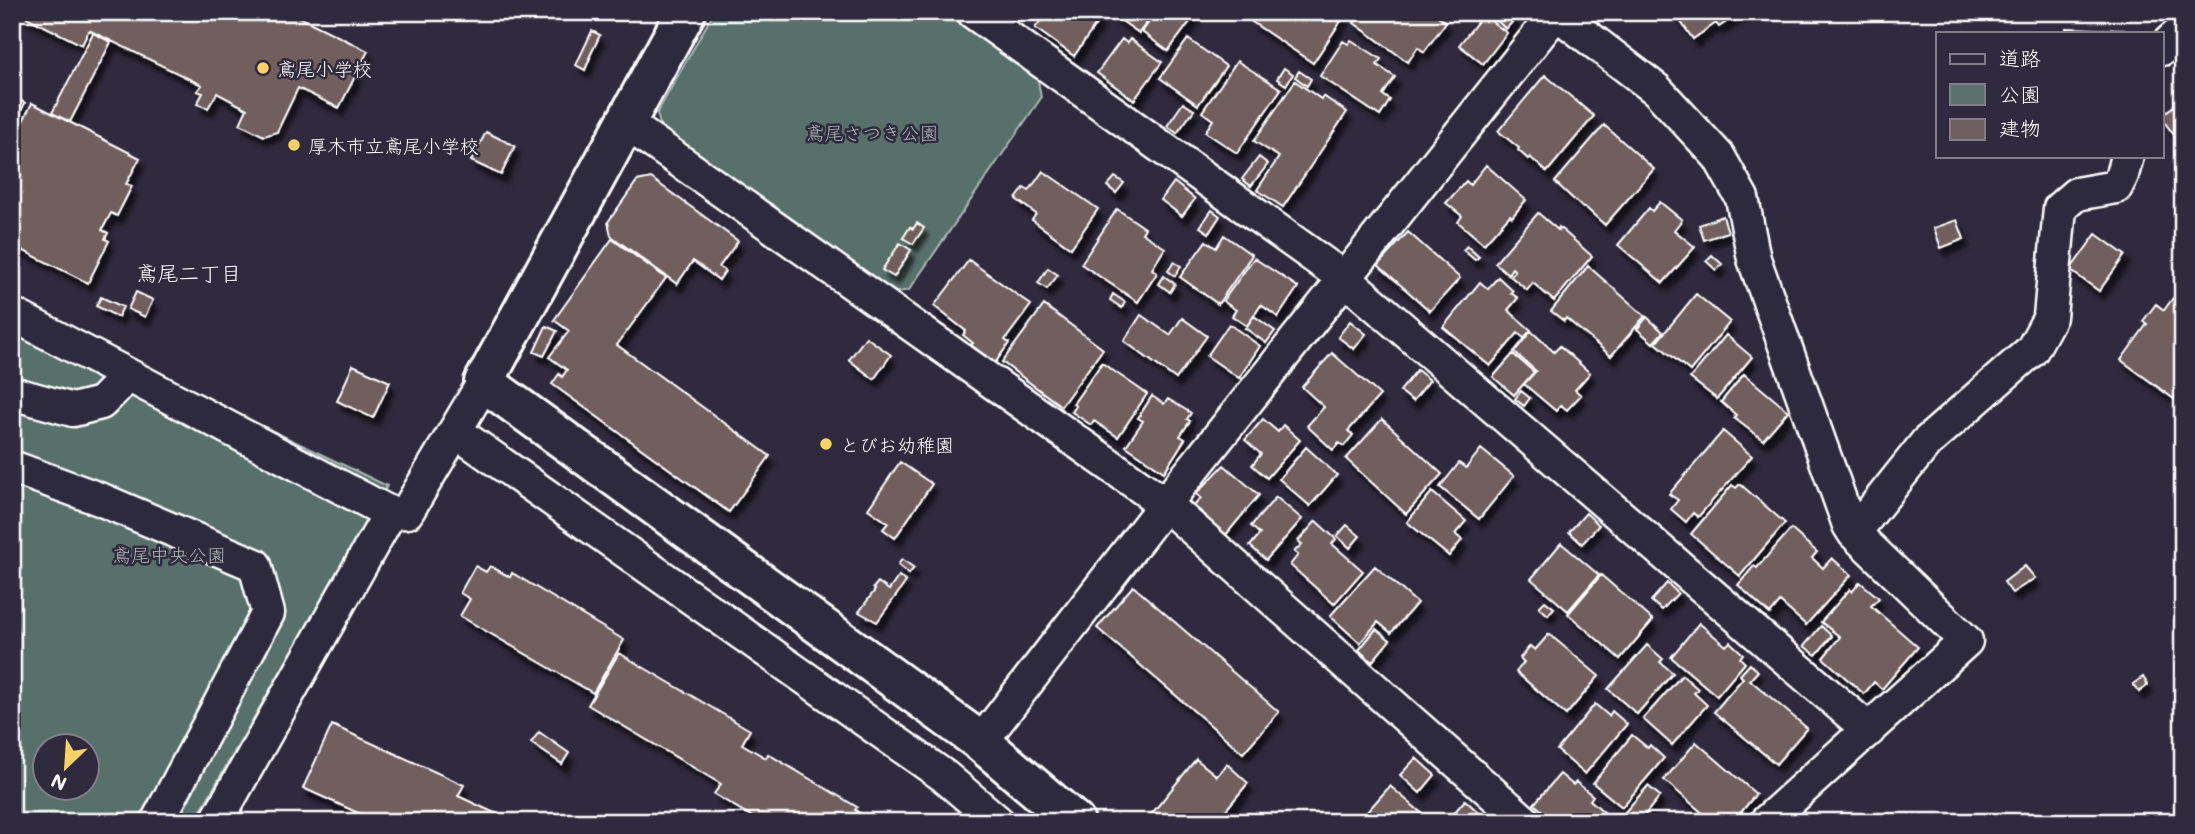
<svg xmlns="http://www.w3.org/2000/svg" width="2195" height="834" font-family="Mali,'Klee One',sans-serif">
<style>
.green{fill:#59706b;stroke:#acb8b5;stroke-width:2;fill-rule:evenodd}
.building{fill:#705e5d;stroke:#fff;stroke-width:2;filter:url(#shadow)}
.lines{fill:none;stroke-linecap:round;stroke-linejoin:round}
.street-casing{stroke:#fff;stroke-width:37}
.secondary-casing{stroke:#fff;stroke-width:44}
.street{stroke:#2f2a3d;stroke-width:32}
.secondary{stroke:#2f2a3d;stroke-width:38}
.poi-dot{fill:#ffd166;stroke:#2f2a3d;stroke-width:2.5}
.labels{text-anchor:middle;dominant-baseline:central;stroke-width:5;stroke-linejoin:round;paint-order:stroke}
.poi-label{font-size:19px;fill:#fff;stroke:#2f2a3d;text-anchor:start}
.park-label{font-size:19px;fill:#acb8b5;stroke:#2f2a3d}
.neighbourhood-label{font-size:21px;fill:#fff;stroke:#2f2a3d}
</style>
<defs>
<filter id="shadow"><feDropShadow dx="4.5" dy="8" stdDeviation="2" flood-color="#0009"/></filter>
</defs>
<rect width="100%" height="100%" fill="#2f2a3d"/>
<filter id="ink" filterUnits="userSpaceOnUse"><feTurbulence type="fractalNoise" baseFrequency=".0143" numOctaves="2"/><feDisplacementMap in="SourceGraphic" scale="14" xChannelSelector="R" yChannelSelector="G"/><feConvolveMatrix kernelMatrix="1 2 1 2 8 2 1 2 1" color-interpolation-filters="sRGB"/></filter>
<g filter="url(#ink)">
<path class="green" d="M714,12H943L1038,80L1041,98L909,290L893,293L661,129L657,113Z
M12,305L387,486L194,822H12ZM46,746H88V788H46Z"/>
<path class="building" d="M16,12H289L368,51L339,108L298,88L277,132L264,136L240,124L247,109L217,93L208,108L197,104L203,93L197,91L202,85L89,30L82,45Z
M1041,12H1088L1099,20L1074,56L1035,28L1041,20L1037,18Z
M1113,12H1154L1139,33L1112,14Z
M1156,12H1192L1195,15L1168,51L1142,32Z
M1259,12H1347L1313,63L1252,22Z
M1362,12H1438L1441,14L1439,17L1446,22L1424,52L1418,47L1408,62L1354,23Z
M1500,12H1506L1515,19L1506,29L1495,19Z
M1674,12H1741L1719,27L1716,23L1693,39Z
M1483,15L1507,33L1483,64L1459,45Z
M2066,28L2124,30L2123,33H2066Z
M592,31L600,35L589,58H590L585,70L576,65Z
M93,33L111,42L70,122L52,113Z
M1122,39L1127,43L1130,39L1162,62L1134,100L1097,73Z
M1188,39L1226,66L1198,105L1160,78Z
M1351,40L1381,59L1377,65L1395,77L1383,95L1390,100L1380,116L1320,76L1343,41L1348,44Z
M1237,61L1281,89L1237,153L1205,132L1213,120L1202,112Z
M1284,68L1293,74L1286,85L1277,79Z
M1299,71L1311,79L1307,86L1295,77Z
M1545,75L1594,116L1547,172L1530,157L1528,159L1518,150L1519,148L1498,131Z
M1295,81L1321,99L1323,96L1347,112L1283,207L1257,190L1279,157L1254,141Z
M12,96L25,103L12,129Z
M2183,99V144H2181L2162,119V115Z
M32,103L140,158L126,184L132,186L117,216L111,213L102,230L108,233L105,239L109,241L88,283L12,245V143Z
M1183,103L1194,110L1177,133L1167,126Z
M1604,125L1654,169L1605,225L1585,207L1583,208L1555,182Z
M486,132L515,146L501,175L471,161Z
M1259,157L1268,164L1251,186L1242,179Z
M1486,165L1526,200L1512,217L1510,215L1484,244L1458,222L1462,216L1446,203L1466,181L1470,185Z
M1043,171L1098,209L1071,248L1032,220L1036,214L1016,199L1024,188L1029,191Z
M1115,177L1124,183L1116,193L1107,186Z
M651,178L738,241L719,267L725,271L719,280L693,261L677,284L611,236L608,222L637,181Z
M1174,182L1195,199L1182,216L1161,200Z
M1660,202L1682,220L1674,230L1695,247L1663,283L1618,245L1649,208L1652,211Z
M1117,209L1145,228L1142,233L1165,248L1152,269L1157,273L1138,302L1081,264Z
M1212,210L1220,216L1209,233L1200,227Z
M1538,213L1558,230L1559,227L1592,256L1554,301L1533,283L1527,290L1510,276L1515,271L1512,268L1508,274L1495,263Z
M1723,216L1728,232L1704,240L1699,225Z
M1957,220L1964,239L1941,248L1934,228Z
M917,223L924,228L913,244L903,238L910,227L913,229Z
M1408,232L1460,278L1430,311L1378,265Z
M2096,234L2125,255L2099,291L2070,270Z
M1224,235L1252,255L1218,304L1180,277L1206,241L1216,248Z
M612,239L666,278L617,345L770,456L729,512L552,384L559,374L562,377L567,370L549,357L569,331L554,320Z
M900,243L911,250L894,277L882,270Z
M1467,246L1479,257L1475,260L1463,250Z
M1712,255L1722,264L1716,270L1706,261Z
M1254,258L1298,287L1278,317L1261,305L1247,326L1232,316L1236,310L1223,301Z
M969,260L1031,305L1005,340L1009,343L995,363L971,345L973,343L963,335L966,331L934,306Z
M1174,262L1181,266L1175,276L1168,271Z
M1588,266L1645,316L1611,356L1566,318L1564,321L1551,311Z
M1048,268L1058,275L1047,289L1038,283Z
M1164,276L1175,284L1170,292L1159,284Z
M1498,277L1513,291L1511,293L1518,298L1508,310L1531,330L1524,338L1518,333L1490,366L1443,327L1480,282L1488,289Z
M136,292L153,300L145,317L128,309Z
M1113,294L1125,302L1122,308L1110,300Z
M1696,294L1730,322L1690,371L1656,343Z
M101,297L123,307L118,317L96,306Z
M2173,298L2181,303L2183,301V378L2179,383L2183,387L2174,399L2121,360L2147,324L2143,321L2156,304L2164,310Z
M1044,305L1103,349L1061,406L1002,362Z
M1141,315L1170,335L1182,318L1207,336L1176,379L1124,341Z
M1254,316L1275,331L1266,343L1245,328Z
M1647,317L1663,332L1653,343L1637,329Z
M1350,321L1366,334L1354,349L1338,337Z
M1229,324L1260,346L1239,378L1207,356Z
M546,326L557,331L544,356L534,352Z
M1531,331L1554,352L1560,346L1590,373L1575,390L1581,395L1567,410L1561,405L1556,411L1524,384L1536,371L1514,352Z
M1726,335L1752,357L1717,399L1690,378Z
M866,337L891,355L874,379L849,360Z
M1332,353L1380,395L1348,431L1353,435L1344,446L1339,443L1333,450L1307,426L1324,407L1302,387Z
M1513,354L1534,372L1514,395L1493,377Z
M1102,363L1147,394L1118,437L1094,421L1091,425L1072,412L1076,406L1073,404Z
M353,365L390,382L373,418L337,401Z
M1417,370L1430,380L1413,401L1400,391Z
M1744,374L1788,411L1763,440L1734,418L1736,415L1721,402Z
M1521,391L1530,398L1524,406L1515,399Z
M1152,396L1164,404L1168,399L1191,413L1187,419L1190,421L1180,436L1185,439L1164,472L1126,446L1143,421L1138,418Z
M1263,419L1278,432L1283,425L1300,440L1267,478L1252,465L1261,454L1245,440Z
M1382,419L1442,474L1406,514L1346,459Z
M1723,431L1752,456L1698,517L1693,513L1686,522L1671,509L1678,500L1669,494Z
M1306,447L1337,475L1310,506L1279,479Z
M1481,449L1514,476L1479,519L1440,487L1459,463L1466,468Z
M900,462L932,484L895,538L883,529L888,523L868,509Z
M1224,465L1259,495L1224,537L1203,519L1206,516L1194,506L1201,498L1196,494Z
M1740,484L1785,523L1740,576L1691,534L1732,485L1736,488Z
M1432,492L1466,521L1455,534L1462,540L1449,556L1407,522Z
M1276,497L1302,519L1266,560L1250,546L1260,534L1251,526Z
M1586,513L1599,525L1582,544L1569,532Z
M1316,521L1336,539L1332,544L1363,571L1334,604L1290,565L1298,555L1294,552L1302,544L1298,541Z
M1347,525L1360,536L1350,548L1337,536Z
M1791,529L1817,552L1812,558L1823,568L1832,558L1851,575L1806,625L1780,602L1770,614L1738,585L1754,566L1757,568Z
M1561,543L1599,575L1568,611L1531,579Z
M902,559L914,568L909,574L898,565Z
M475,566L486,572L490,566L510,577L512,573L624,640L593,693L460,616L470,599L460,593Z
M1375,566L1417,603L1391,633L1378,622L1360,643L1330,616Z
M2025,566L2035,578L2012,593L2004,582Z
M1601,575L1653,620L1620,659L1568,614Z
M899,576L906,582L877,622L859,612L875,590L873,588L878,582L889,590Z
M1860,582L1879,598L1871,606L1918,647L1882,689L1874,682L1864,694L1823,658L1840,637L1821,622L1850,589L1852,592Z
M1667,583L1678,593L1662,610L1651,601Z
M1133,586L1279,712L1243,753L1097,628Z
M1545,601L1554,608L1548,615L1539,607Z
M1699,623L1726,646L1730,642L1743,654L1740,658L1745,663L1717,696L1671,657Z
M1821,626L1832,636L1816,655L1804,646Z
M1376,629L1390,640L1372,662L1359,650Z
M1549,634L1599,676L1566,715L1516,672L1524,662L1520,658L1530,646L1535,650Z
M1647,645L1663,659L1660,662L1673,673L1637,714L1608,689Z
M619,653L750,730L742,744L766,758L768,754L857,807L855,810L874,822H761L714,794L721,784L588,705Z
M1750,664L1758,671L1750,680L1807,728L1776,764L1714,712L1743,678L1740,675Z
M1682,675L1698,689L1694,693L1707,705L1672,745L1643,719Z
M2143,677L2148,685L2139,692L2133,684Z
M1595,704L1609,716L1612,711L1627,724L1585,774L1557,750Z
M332,725L464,785L458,796L514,822H378L303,788Z
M539,732L569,753L562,764L531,743Z
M1632,735L1648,748L1650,745L1664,758L1622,807L1593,783Z
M1696,742L1756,794L1733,822H1713L1664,780Z
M1416,758L1435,775L1420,793L1400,775Z
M1196,759L1217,776L1227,764L1248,783L1216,822H1145Z
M1560,774L1573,785L1576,782L1593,796L1590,800L1604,812L1595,822H1556L1534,804Z
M1390,786L1432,822H1358Z
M1648,786L1660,796L1639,822H1636L1625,812Z
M1465,800L1488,821V822H1451L1448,820Z
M1625,813L1635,822H1617Z"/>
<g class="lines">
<g class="street-casing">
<path id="street" d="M973,12L1344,278L1869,730
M1555,12L1657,90L1719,157L1742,198L1754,259L1849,525L1854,533L1966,641L1766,822
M2162,49L2183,30
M626,123L1165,504L1525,822
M12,314L390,513L216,822
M12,393L73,410L101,403L128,375
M455,431L944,776L998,822
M12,467L102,500L255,565L268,613L157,822
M390,513L407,512L484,382
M1854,533L1926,443L2032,350L2050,317L2060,208L2076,194L2116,187L2122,175L2127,156
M981,742L1165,504L1556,13"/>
</g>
<g class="secondary-casing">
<path id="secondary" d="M686,12L484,382L981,742L1075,822"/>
</g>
<use href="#street" class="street"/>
<use href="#secondary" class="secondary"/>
</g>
</g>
<g class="poi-dot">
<circle cx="263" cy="68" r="7"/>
<circle cx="294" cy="145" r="7"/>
<circle cx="826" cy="444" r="7"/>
</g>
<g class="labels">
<g class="poi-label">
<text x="277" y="68">鳶尾小学校</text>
<text x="308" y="145">厚木市立鳶尾小学校</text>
<text x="840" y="444">とびお幼稚園</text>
</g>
<g class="park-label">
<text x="872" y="132">鳶尾さつき公園</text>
<text x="169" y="554">鳶尾中央公園</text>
</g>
<g class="neighbourhood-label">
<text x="189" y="272">鳶尾二丁目</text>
</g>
</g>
<rect width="2195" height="834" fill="none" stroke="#2f2a3d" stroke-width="42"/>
<rect x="21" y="21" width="2153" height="792" fill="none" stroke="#fff" stroke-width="2.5" filter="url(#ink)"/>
<rect x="1936" y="32" width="228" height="126" fill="#2f2a3d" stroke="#827f8b" stroke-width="2"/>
<rect x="1950" y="54" width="35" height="10" fill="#2f2a3d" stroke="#827f8b" stroke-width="2"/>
<text x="1999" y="66" font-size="21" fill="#ffffff">道路</text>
<rect x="1950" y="84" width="35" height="21" fill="#59706b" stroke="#827f8b" stroke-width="2"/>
<text x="1999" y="102" font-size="21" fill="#ffffff">公園</text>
<rect x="1950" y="119" width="35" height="21" fill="#705e5d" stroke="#827f8b" stroke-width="2"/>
<text x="1999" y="136" font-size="21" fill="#ffffff">建物</text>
<g transform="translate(66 767) rotate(205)"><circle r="33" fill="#2f2a3d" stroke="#827f8b" stroke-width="2"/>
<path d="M0-5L12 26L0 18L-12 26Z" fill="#ffd166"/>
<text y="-10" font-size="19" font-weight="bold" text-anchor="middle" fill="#ffffff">N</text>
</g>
</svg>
